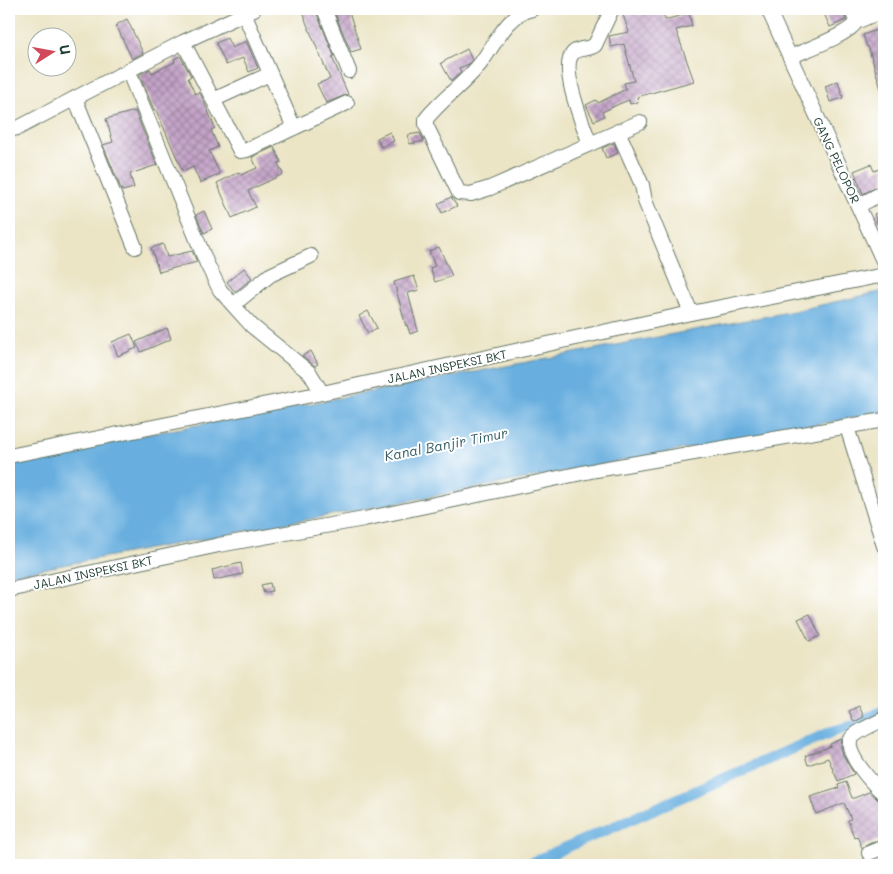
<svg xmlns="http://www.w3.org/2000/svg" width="893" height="874" font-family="Mali,sans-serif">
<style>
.water{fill:#68afdf;stroke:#44768a}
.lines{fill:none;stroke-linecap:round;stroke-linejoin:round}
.canal{stroke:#68afdf;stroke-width:11}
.building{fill:url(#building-cross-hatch)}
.minor-casing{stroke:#667767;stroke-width:16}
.minor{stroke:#fff;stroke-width:14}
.labels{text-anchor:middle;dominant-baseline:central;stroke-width:4;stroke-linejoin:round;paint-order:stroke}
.street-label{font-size:12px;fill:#1f3d34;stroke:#fff}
.water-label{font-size:14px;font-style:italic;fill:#355f67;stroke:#fff}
</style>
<defs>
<pattern id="building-cross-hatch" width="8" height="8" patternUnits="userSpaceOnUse" patternTransform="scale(1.25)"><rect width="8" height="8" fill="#c3a2c7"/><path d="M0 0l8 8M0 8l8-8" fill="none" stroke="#9e85a2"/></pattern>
</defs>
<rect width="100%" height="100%" fill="#fff"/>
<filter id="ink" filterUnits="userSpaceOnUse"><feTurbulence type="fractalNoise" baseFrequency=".02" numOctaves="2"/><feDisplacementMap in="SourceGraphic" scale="10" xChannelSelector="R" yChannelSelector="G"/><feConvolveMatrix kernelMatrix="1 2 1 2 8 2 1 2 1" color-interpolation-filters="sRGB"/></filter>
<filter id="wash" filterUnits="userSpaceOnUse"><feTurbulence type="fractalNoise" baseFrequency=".0096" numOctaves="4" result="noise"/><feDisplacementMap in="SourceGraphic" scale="20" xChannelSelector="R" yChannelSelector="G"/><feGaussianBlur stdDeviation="1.12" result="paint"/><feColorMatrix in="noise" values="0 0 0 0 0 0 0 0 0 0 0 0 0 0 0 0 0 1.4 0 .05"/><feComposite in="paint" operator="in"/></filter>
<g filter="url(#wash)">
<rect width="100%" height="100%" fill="#ebe4c5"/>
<path class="water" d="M884,291V412L9,575V461L794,311Z"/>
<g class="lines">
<path class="canal" d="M526,865L831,732L856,725L884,710"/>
</g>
<g id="blocks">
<path class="building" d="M303,9H315L334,56L332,57L348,94L326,103L317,84L330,79L306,22Z
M333,9H348L361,49L351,52Z
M640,9H662L665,20L689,13L692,26L676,30L694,81L637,97L638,102L630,104L629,100L619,104L602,112L604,116L594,121L586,105L596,100L598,103L626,89L624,83L634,81L624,44L611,47L609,36L629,32L623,15Z
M822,9H843L846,20L830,27Z
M127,19L143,53L132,59L116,25Z
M884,27V92H882L868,46L867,47L863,35Z
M227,38L232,48L246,41L258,68L249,72L243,58L226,65L216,43Z
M467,49L472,60L469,64L459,68L461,72L451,81L441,63Z
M180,56L191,76L188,78L195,94L199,92L203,99L215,128L211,130L218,147L209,151L220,174L200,183L193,167L183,172L156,110H154L140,76V74L150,69L152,73L175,62L174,59Z
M838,81L843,98L830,102L825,86Z
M135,111L157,165L130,174L134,188L122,191L103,145L113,142L106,119Z
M390,132L394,141L381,147L377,138Z
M420,133L424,141L410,144L408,135Z
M614,143L618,153L606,158L602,148Z
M274,147L281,162L278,163L283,174L248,191L256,207L232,218L217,183L239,172L241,175L257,168L252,157Z
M871,164L874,171L884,167V183L863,194L854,171Z
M451,197L457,206L442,213L438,204Z
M884,210V220L877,223L874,214Z
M204,211L212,229L204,233L196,215Z
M163,244L167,257L192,251L197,262L159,272L151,248Z
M439,247L452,276L435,282L430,268L435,266L429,251Z
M244,268L252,278L235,292L227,282Z
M414,276L419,290L408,293L418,331L410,334L407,325L406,326L394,282Z
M368,311L377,328L368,333L359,316Z
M167,328L171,339L141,352L136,342Z
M131,334L137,348L118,356L112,342Z
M311,351L318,364L315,366L302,356Z
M241,563L243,574L214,580L212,570Z
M270,583L272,591L264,593L261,585Z
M810,614L820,636L809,641L798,619Z
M859,706L864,717L854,722L849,711Z
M842,739L841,747L843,755L854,774L838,781L828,758L808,765L805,756L831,746L830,744Z
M846,782L852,798H854L869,792L882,803L884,807V838L866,845L862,848L857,836L854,837L848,820L851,819L844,803L816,814L810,797L839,788L838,785Z"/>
</g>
</g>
<g filter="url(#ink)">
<use href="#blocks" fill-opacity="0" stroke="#667767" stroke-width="1"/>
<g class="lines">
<g class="minor-casing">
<path id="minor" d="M242,9L294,128
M324,9L349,71
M532,9C508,13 494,46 480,64C464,84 442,99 426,119V125L459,193L471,194L490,188L640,122
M768,9L884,263
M856,22L884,10
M183,42L240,151L247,150L347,103
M790,57C805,50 849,35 856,22L852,9
M128,70L207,264L220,290L233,305L252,326L310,373L322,393
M75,98L135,247
M213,100L270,74
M9,130L18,128L35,119L183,42L254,9
M618,131L642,185L645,201L691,313
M590,144C584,127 559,68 573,53C579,47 589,50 595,45L612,9
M858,206L884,192
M233,305L270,275L311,256
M847,427L884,546
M9,456L322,393L691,313L884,275
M9,590L219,545L364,519L596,470L884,420
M884,719C876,723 855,732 851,739C843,753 875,786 884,794
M869,853L884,847"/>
</g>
<use href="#minor" class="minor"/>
</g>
</g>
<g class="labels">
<g class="street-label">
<text transform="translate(837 160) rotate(65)">GANG PELOPOR</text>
<text transform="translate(447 366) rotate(-12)">JALAN INSPEKSI BKT</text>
<text transform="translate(93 572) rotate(-12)">JALAN INSPEKSI BKT</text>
</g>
<g class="water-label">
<text transform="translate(446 444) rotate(-11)">Kanal Banjir Timur</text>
</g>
</g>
<rect width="893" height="874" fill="none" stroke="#fff" stroke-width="30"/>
<g transform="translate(52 52) rotate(79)"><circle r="24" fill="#ffffff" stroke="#a5b1ae"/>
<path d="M0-4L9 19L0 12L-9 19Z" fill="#d1495b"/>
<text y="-8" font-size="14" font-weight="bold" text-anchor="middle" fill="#1f3d34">U</text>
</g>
</svg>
